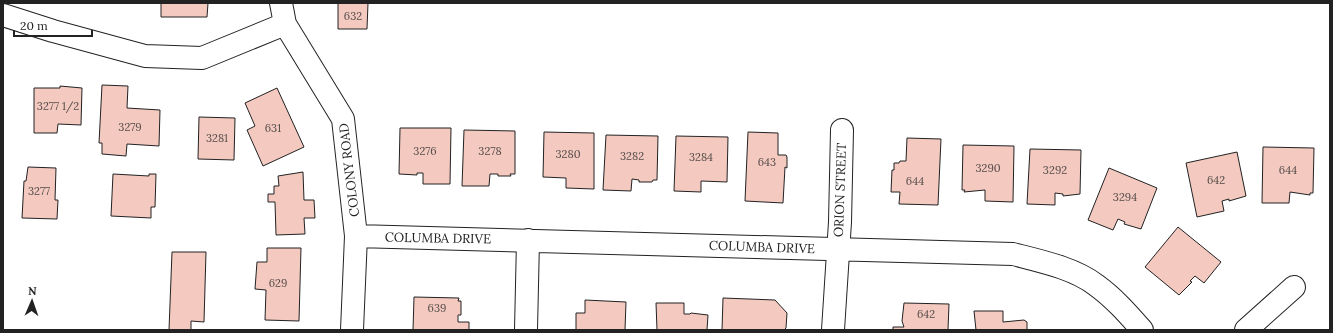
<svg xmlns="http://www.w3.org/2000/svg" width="1333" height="333" font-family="Lora,serif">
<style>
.building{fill:#f3c9c0;stroke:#222}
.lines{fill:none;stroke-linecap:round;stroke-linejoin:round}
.street-casing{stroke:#222;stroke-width:24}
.street{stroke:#fff;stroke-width:22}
.labels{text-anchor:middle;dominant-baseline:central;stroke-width:3;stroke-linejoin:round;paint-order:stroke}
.number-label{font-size:11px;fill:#564c4a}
.street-label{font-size:13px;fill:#222;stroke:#fff}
</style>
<rect width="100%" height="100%" fill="#fff"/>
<path class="building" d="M161,3H208L207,17H161Z
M338,3H368L367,29H338Z
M102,85L128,86L127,108L160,110L159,146L127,144L126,156L102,154V143H99Z
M60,86L82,88L81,125L58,124L57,133H34V88H60Z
M277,88L304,147L263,166L247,130L255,126L245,103Z
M199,117L235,118L234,160L198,159Z
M400,128H451L450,184H423V173H417V175L399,174Z
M464,130L515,131V174H510L511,176H498V174H490L489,186H462Z
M544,132L594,133V189L566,188V178L543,177Z
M748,132L778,133V155H786L787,157V168L785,167L783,203L745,201Z
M606,135L658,136L657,180H653L652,182H639V180L632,179L631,191L603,190Z
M676,136L728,137L727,182L701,181V192L674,191Z
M907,138L941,139L938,205L899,204L900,192H891L892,170H894V163H899L900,161H906Z
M963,145L1014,146L1013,202L985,201V190L964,192L965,190H962Z
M1263,147L1314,148L1313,193H1310V195L1290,192L1289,203H1262Z
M1030,149L1081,150L1080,194L1063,196V194L1055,193V205L1027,204Z
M1237,152L1246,196L1229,201V199L1222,201L1224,211L1197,217L1186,163Z
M28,167L56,168L55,200H58L57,219L22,218L24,181H26Z
M1109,168L1157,188L1141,229L1124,224L1125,222L1118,219L1113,230L1088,220Z
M303,172L304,200H314L315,218H304L305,234L276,235L275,202H268V194H274V186H279L278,176Z
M113,174L149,176V174H156L155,207H151V218L111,216Z
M1178,227L1221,262L1204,283L1195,276L1190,281L1192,282L1179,295L1145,267Z
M267,248H301L299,321L265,320L266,290L255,289L257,262H267Z
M172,252H206L204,322L191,321V330H169Z
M414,297L459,298L458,301H461V315H458V322H469V330H413Z
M723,298L775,300L787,313L786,328L784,330H722Z
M585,300L626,302L625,330H576V313H585Z
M656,303H684V314H690L691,313L708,315L707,330H657Z
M904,303L949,304L948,330H893V327H904L902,321Z
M974,311H1003V322L1024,320L1027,322V330H976Z"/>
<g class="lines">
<g class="street-casing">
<path id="street" d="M281,3L285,24L343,119L356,236L352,330
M3,15L53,31L145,56L202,58L285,24
M356,236L1013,254C1040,261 1074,268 1096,285C1114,298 1128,314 1142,330
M526,330L528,240
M833,330L840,222L842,130
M1246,330L1294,287"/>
</g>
<use href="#street" class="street"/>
</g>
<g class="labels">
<g class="number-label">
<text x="353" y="16">632</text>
<text x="58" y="106">3277 1/2</text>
<text x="130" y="127">3279</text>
<text x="273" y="128">631</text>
<text x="217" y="138">3281</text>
<text x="425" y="151">3276</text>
<text x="490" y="151">3278</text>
<text x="568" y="154">3280</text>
<text x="632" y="156">3282</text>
<text x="701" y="157">3284</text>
<text x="767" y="162">643</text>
<text x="988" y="168">3290</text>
<text x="1055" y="170">3292</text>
<text x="1288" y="170">644</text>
<text x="1216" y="180">642</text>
<text x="915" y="181">644</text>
<text x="39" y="191">3277</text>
<text x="1125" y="197">3294</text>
<text x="278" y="283">629</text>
<text x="437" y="308">639</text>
<text x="926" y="314">642</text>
</g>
<g class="street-label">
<text transform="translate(349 170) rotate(-97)">COLONY ROAD</text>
<text transform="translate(840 190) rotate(-88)">ORION STREET</text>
<text transform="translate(438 238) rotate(1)">COLUMBA DRIVE</text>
<text transform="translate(762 247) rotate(2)">COLUMBA DRIVE</text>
</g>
</g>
<rect width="1333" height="333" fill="none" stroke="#222222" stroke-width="8"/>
<g transform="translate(32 301) rotate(2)" stroke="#ffffff" stroke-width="3" paint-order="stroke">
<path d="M0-3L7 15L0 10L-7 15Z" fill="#222222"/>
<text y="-6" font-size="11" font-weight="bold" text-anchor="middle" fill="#222222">N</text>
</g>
<path d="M14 30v6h78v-6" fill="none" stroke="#222222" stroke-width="2"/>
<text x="20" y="30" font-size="12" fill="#222222" stroke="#ffffff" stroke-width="3" paint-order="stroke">20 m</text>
</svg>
